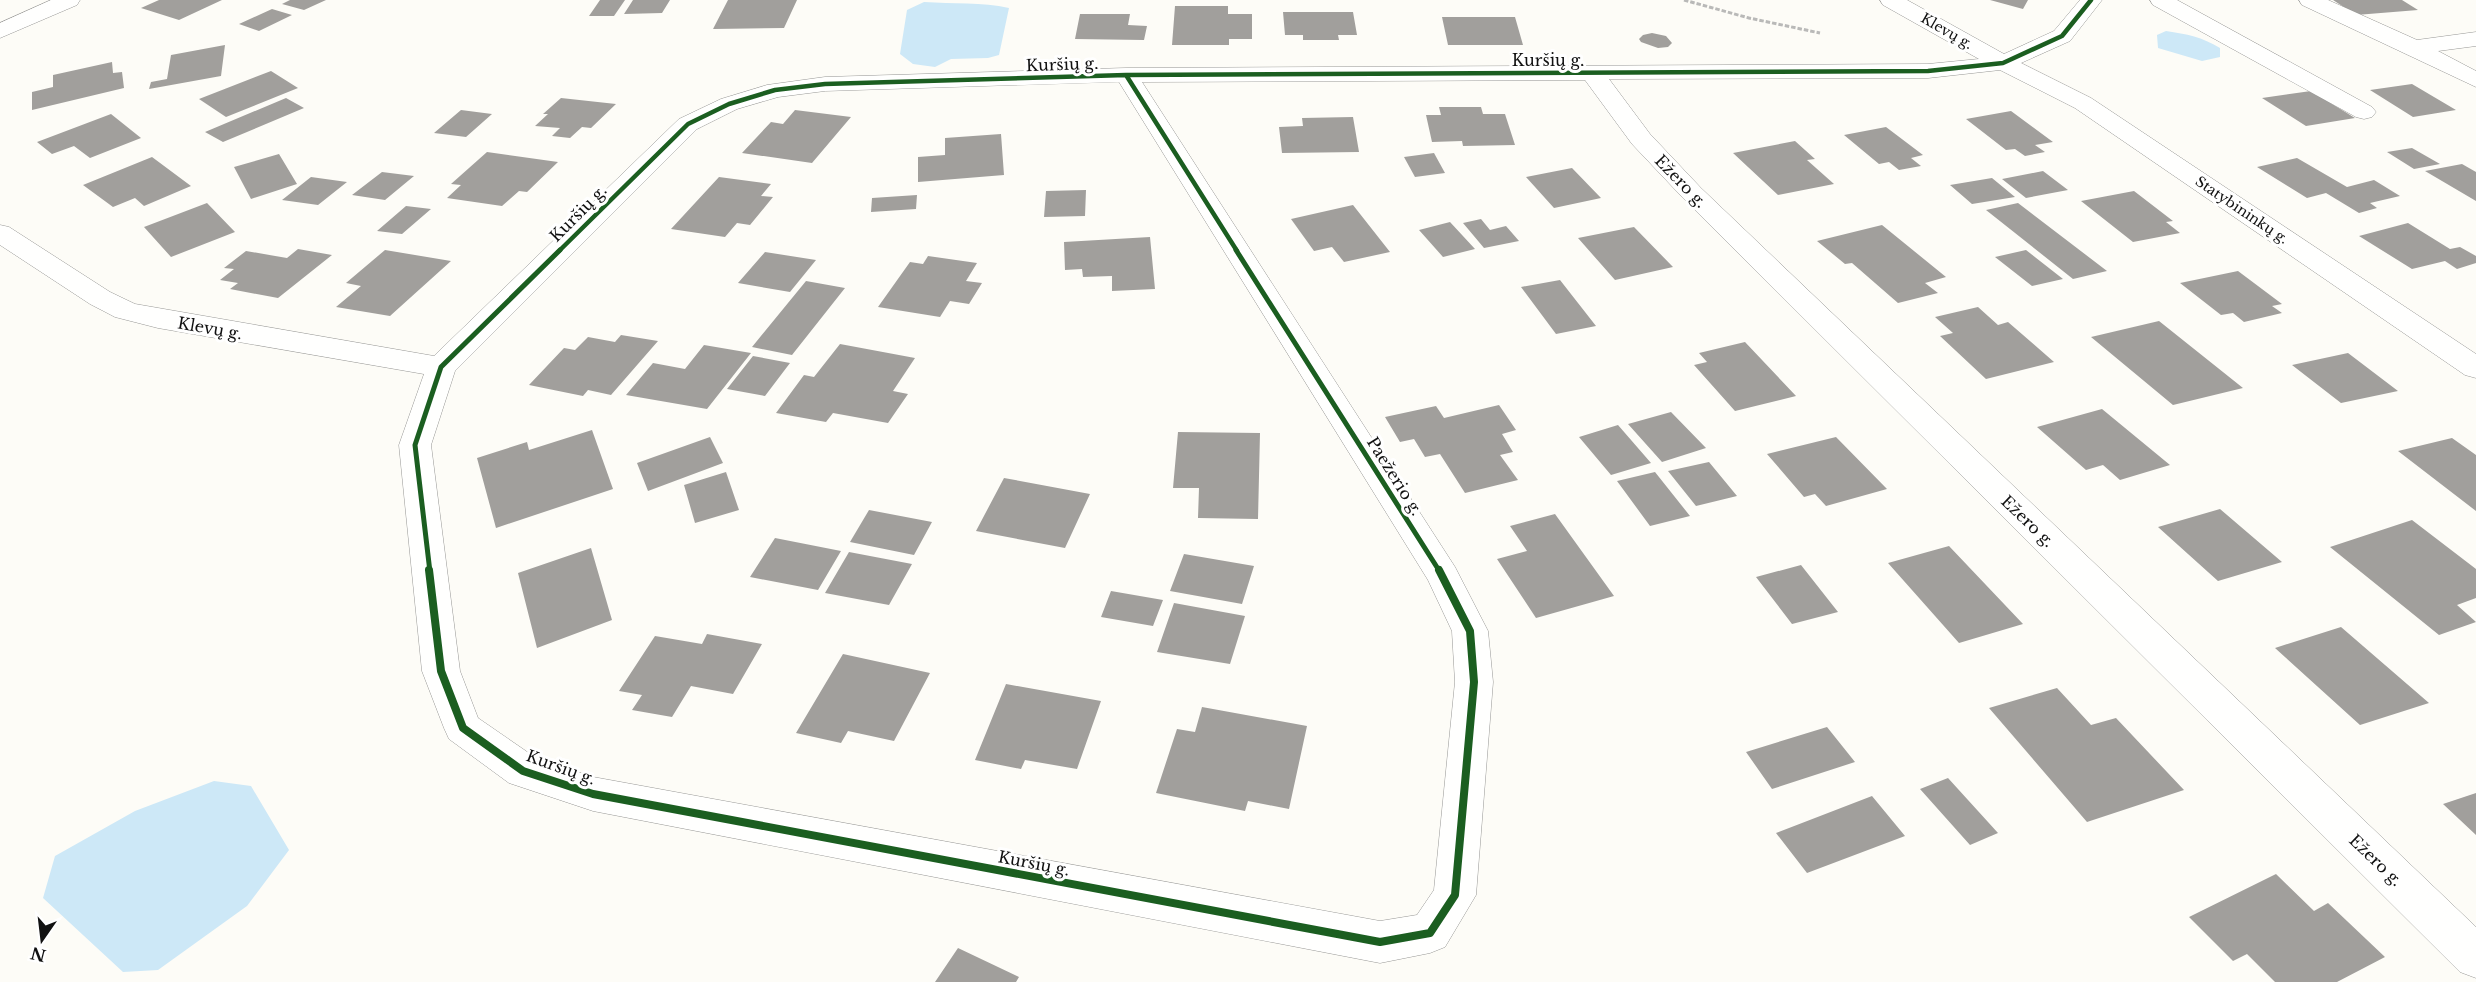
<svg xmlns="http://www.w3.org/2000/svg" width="2476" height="982" font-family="'Libre Baskerville',serif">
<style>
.water{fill:#cde8f7}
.building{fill:#a19f9c}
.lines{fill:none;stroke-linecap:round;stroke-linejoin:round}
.minor-casing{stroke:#979795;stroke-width:1}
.path{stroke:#b9b9b8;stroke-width:3;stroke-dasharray:4.5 2;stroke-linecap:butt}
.minor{fill:#fffffe;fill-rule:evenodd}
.cycleway-far2-casing{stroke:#fff;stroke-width:8}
.cycleway-far1-casing{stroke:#fff;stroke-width:9}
.cycleway-casing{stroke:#fff;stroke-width:11}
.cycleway-far2{stroke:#1b5e20;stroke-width:4.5}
.cycleway-far1{stroke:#1b5e20;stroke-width:5}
.cycleway{stroke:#1b5e20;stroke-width:8}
.labels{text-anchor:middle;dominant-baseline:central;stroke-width:6;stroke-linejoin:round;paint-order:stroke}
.far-street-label{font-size:14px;fill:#111;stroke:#fff}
.street-label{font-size:16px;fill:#111;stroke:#fff}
</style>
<rect width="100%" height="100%" fill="#fdfcf7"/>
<path class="water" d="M924,2C953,4 982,2 1009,8L999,55L988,58L951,59L935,67L913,64L900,54L907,10Z
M2166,31C2187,34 2202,37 2220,48V57L2202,61L2158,48L2157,35Z
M214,781L251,786L289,850L247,906L158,970L123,972L43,898L55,856L135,811Z"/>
<path class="building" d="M159,0H222L179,20L141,8Z
M290,0H326L304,10L282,4Z
M600,0H625L614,16H589Z
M633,0H670L662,13L624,14Z
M728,0H797L784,28L713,29Z
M1990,0H2028L2023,9Z
M2333,0H2402L2418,10L2356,15Z
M1175,6H1228V14H1252V39H1229V45H1172Z
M272,9L292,15L259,31L239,24Z
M1283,12H1353L1357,35H1338L1339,40H1303V35H1285Z
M1080,14H1130L1128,25L1147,26L1144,40L1075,39Z
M1442,17H1515L1523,45H1448Z
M1652,33L1666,36L1672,43L1668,47L1658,48L1641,42L1639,39L1643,35Z
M225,45L221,76L149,89L151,82L167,79L171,55Z
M112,62L113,73L122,72L124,88L32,110V92L53,87V75Z
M271,71L298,88L226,117L199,99Z
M2412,84L2456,110L2413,117L2370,90Z
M2311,91L2355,118L2306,126L2262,98Z
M286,98L304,108L223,142L205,132Z
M561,98L616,104L591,128L582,127L570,138L552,136L560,128L535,126L548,114H543Z
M1439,107H1481L1483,114H1505L1515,145L1463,146L1462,141L1432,142L1426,115H1441Z
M461,110L492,114L466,137L434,133Z
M795,110L851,117L812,163L742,153L771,122L783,124Z
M2011,111L2053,142L2035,145L2045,152L2025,156L2015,149L2006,150L1966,119Z
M111,114L141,138L90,158L74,146L52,154L37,142Z
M1353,117L1359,152L1282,153L1279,127L1303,126L1302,118Z
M1886,127L1923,155L1911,158L1921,166L1899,170L1889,162L1879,164L1844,135Z
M1001,134L1004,175L918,182V157L945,155V138Z
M1795,141L1815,159L1807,160L1834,184L1778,195L1733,153Z
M2412,148L2440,164L2414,169L2387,152Z
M487,152L558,162L527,192L519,191L502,206L447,198L461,185L451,184Z
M1434,153L1445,173L1415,177L1404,157Z
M279,154L297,184L251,199L234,167Z
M152,157L191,186L144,206L135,198L113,207L83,185Z
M2297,158L2347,187L2374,180L2400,196L2370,203L2377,208L2359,213L2326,193L2307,198L2257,167Z
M2462,164L2476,172V201L2425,171Z
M1572,168L1601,198L1554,208L1526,177Z
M2043,171L2068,190L2026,198L2002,179Z
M382,172L414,176L385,200L352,195Z
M311,177L347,182L318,205L282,200Z
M719,177L771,184L761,196L773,197L750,225L737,223L725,237L671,229Z
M1992,178L2015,197L1972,204L1950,185Z
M1086,190L1085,216L1044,217L1046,191Z
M2134,191L2173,221L2166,222L2180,233L2133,242L2081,201Z
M917,195L916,209L871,212L872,198Z
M207,203L235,232L171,257L144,227Z
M2018,203L2107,271L2073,279L1986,210Z
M1353,205L1390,252L1344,262L1332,247L1314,251L1291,219Z
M406,206L431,209L402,234L377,231Z
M1481,219L1490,230L1506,226L1519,241L1484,248L1463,223Z
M1450,222L1475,249L1443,257L1419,230Z
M2408,223L2450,249L2460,247L2476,256V263L2457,269L2445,261L2412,269L2359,236Z
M1882,225L1946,277L1925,283L1938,293L1898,303L1852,263L1845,264L1817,241Z
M1634,227L1673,267L1615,280L1578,238Z
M1150,237L1155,289L1112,291V276L1083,277L1082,269L1065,270L1064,242Z
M298,249L332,255L278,298L230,289L238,283L220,280L234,269L224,268L246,251L287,258Z
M385,250L451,261L390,316L336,307L361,286L346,283Z
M2026,250L2063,279L2032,286L1995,257Z
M765,252L816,260L790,292L738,283Z
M928,256L977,263L966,281L982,283L969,304L950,301L940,317L878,307L910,262L923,264Z
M2238,271L2282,304L2272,306L2282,313L2244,322L2233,313L2221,315L2180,283Z
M1560,280L1596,326L1556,334L1521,287Z
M806,281L845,288L792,355L752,347Z
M1978,307L1998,325L2008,322L2054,362L1986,379L1940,336L1953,333L1935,317Z
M2159,321L2243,388L2173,405L2091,337Z
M621,335L658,341L611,395L588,390L583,396L529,385L564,348L575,350L588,337L615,342Z
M1745,342L1796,396L1735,411L1694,365L1707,362L1699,353Z
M840,344L915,358L893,391L908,394L888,423L833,413L826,422L776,413L804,375L814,377Z
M704,345L751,353L707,409L626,395L653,363L685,369Z
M2348,353L2398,391L2341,403L2292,365Z
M753,356L790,363L765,396L727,389Z
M1499,405L1516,430L1502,434L1513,452L1500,455L1518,480L1465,493L1440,454L1425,457L1414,439L1400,442L1385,417L1436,406L1444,418Z
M2102,409L2170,465L2120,480L2103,465L2086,470L2037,427Z
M1671,412L1706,448L1662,462L1628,424Z
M1618,425L1651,463L1611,475L1579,437Z
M592,430L613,489L496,528L477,458L527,442L529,450Z
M1178,432L1260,433L1258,519L1198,518L1199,488H1173Z
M710,437L723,463L648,491L637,463Z
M1836,437L1887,489L1826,506L1815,494L1804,497L1767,454Z
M2452,438L2476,455V511L2398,451Z
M1709,462L1737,496L1696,506L1668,471Z
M726,472L739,510L695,523L684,485Z
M1655,472L1690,516L1650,526L1617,481Z
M1004,478L1090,494L1065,548L976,531Z
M2220,509L2282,562L2218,581L2158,527Z
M869,510L932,522L914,555L850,542Z
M1555,514L1614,596L1536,618L1497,559L1527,551L1510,526Z
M2412,520L2476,569V598L2457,605L2476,622L2439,635L2330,547Z
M775,538L841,551L818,590L750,577Z
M1949,546L2023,624L1959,643L1888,563Z
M591,548L612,620L537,648L518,573Z
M849,552L912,564L889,605L825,593Z
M1184,554L1254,566L1242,604L1170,591Z
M1801,565L1838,612L1792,624L1756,577Z
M1111,591L1163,600L1153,626L1101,617Z
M1174,603L1245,616L1230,664L1157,652Z
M2341,627L2429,703L2360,725L2275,648Z
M707,634L762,644L733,694L691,686L672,717L632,710L642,695L619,691L655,636L702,644Z
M843,654L930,673L894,741L848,731L841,743L796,733Z
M1006,684L1101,701L1077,769L1025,760L1021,769L975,760Z
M2057,688L2091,725L2116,718L2184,790L2087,822L1989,708Z
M1202,707L1307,726L1289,809L1248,801L1245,811L1156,793L1177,729L1195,732Z
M1827,727L1855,762L1772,789L1746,752Z
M1948,778L1998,833L1970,845L1920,789Z
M2476,793V835L2443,804Z
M1872,796L1905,836L1807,873L1776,833Z
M2276,874L2314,911L2328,903L2385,957L2337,982H2275L2247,954L2233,961L2189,917Z
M958,948L1019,977L1016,982H935Z"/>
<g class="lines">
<g class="minor-casing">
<path id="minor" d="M51,0H80L77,5L0,38V23Z
M1880,0H1907L2004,54L2054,31L2080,0H2102L2070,41L2021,63L2091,98L2476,354V378L2465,375L2075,108L2000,70L1928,78L1609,79L1650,134L1701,188L2476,927V978L2460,972L1683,198L1632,144L1585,80L1142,82L1455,567L1488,631L1493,682L1476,895L1445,947L1430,953L1380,963L593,811L509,783L449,739L444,728L422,671L399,445L424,374L158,328L115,317L90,304L0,245V225L9,227L110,292L135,304L434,356L679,119L721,99L767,85L825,77L1126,68L1928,64L1979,59L1883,5ZM1119,82L1428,580L1452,631L1455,682L1434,890L1417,915L1380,921L593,777L536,758L478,718L460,671L431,445L455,371L697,129L737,109L778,97L825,91Z
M2150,0H2177L2372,107L2376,112L2372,117L2364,119L2356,117L2153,5Z
M2299,0H2328L2417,40L2476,32V46L2438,51L2476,71V87L2302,5Z"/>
</g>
<path class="path" d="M1684,0L1749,18L1820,33"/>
<use href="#minor" class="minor"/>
<g class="cycleway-far2-casing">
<path id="cycleway-far2" d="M1126,75L1237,251
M1126,75L1928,71L2003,63L2062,36L2091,0
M559,251L688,124L729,104L775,90L825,84L1126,75"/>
</g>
<g class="cycleway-far1-casing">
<path id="cycleway-far1" d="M1236,250L1440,572
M430,572L415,445L441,367L560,250"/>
</g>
<g class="cycleway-casing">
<path id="cycleway" d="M429,570L441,671L463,728L523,771L593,794L1380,942L1430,933L1455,895L1474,682L1470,631L1439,570"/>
</g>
<use href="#cycleway-far2" class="cycleway-far2"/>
<use href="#cycleway-far1" class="cycleway-far1"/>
<use href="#cycleway" class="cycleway"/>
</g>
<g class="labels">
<g class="far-street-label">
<text transform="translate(1947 31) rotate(30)">Klevų g.</text>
<text transform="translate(2242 210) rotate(34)">Statybininkų g.</text>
</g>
<g class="street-label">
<text x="1548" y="60">Kuršių g.</text>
<text transform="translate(1062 64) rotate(-2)">Kuršių g.</text>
<text transform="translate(1681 181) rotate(46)">Ežero g.</text>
<text transform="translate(578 213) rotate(-45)">Kuršių g.</text>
<text transform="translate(210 328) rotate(10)">Klevų g.</text>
<text transform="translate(1395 476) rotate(58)">Paežerio g.</text>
<text transform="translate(2028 521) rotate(44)">Ežero g.</text>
<text transform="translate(561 767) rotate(20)">Kuršių g.</text>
<text transform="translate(2376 860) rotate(44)">Ežero g.</text>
<text transform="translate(1034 863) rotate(11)">Kuršių g.</text>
</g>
</g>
<g transform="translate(42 940) rotate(194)" stroke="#ffffff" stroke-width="4.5" paint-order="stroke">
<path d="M0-4.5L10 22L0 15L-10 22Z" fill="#111111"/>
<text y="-9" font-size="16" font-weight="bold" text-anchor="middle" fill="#111111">N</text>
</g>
</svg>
